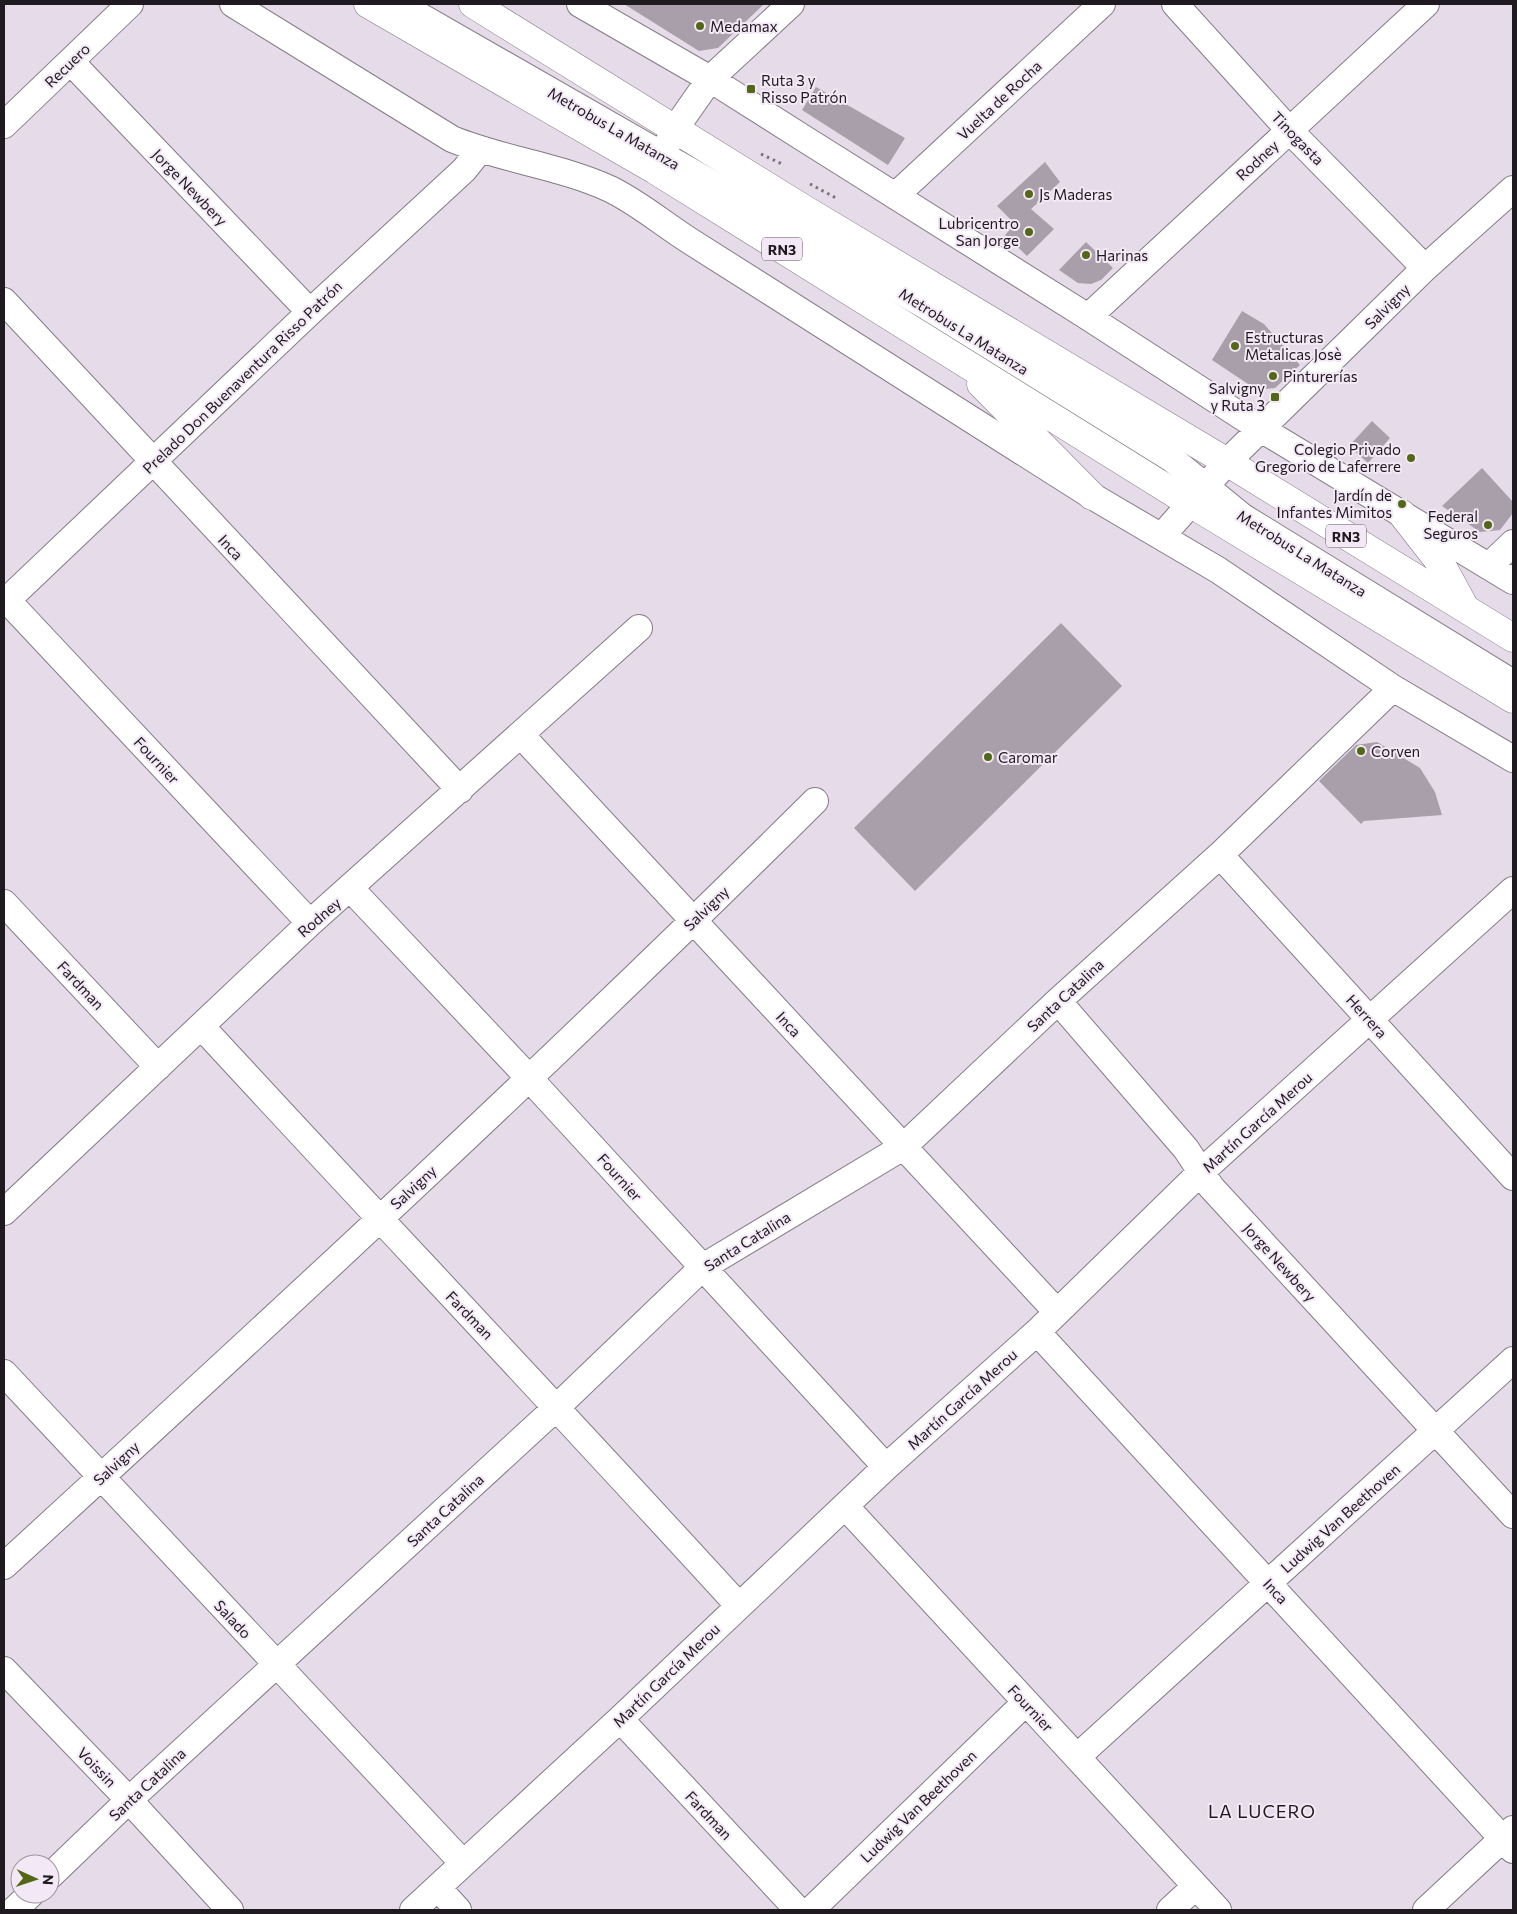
<svg xmlns="http://www.w3.org/2000/svg" width="1517" height="1914" font-family="Commissioner,sans-serif">
<style>
.building{fill:#a99fab}
.lines{fill:none;stroke-linecap:round;stroke-linejoin:round}
.minor-casing{stroke:#847a85;stroke-width:28}
.highway-casing{stroke:#847a85;stroke-width:29}
.path{stroke:#7a737c;stroke-width:3;stroke-dasharray:2.5 4;stroke-linecap:butt}
.minor{stroke:#fff;stroke-width:26}
.highway{stroke:#fff;stroke-width:28}
.poi-dot{fill:#536816;stroke:#f3e8f5;stroke-width:2}
.labels{text-anchor:middle;dominant-baseline:central;stroke-width:4;stroke-linejoin:round;paint-order:stroke}
.shield{fill:#f3e8f5;stroke:#5e585f;stroke-width:1}
.shield-label{font-size:14px;font-weight:bold;fill:#1e1a1f}
.poi-label{font-size:15px;fill:#1e1a1f;stroke:#f3e8f5;text-anchor:start}
.street-label{font-size:15px;fill:#1e1a1f;stroke:#f3e8f5}
.quarter-label{font-size:18px;letter-spacing:1px;fill:#1e1a1f;stroke:#f3e8f5}
</style>
<rect width="100%" height="100%" fill="#e6dbe8"/>
<path class="building" d="M624,4H764L718,48L699,51Z
M816,87L905,138L888,165L802,110Z
M1045,162L1060,182L1031,209L1054,229L1027,256L1005,235L1015,224L997,206Z
M1086,242L1113,268L1101,280L1091,284L1078,283L1059,270Z
M1242,311L1264,324L1300,365L1275,388L1257,390L1212,360Z
M1372,421L1390,438L1368,463L1349,446Z
M1482,468L1513,502V513L1500,530L1480,532L1442,506Z
M1061,623L1122,686L915,891L854,828Z
M1377,742L1420,768L1435,792L1442,815L1364,821L1361,824L1319,781L1356,745Z"/>
<g class="lines">
<g class="minor-casing">
<path id="minor" d="M233,4L452,139C503,160 560,166 610,189C639,203 663,224 690,241L1092,496L1218,570L1393,688L1513,759
M399,4L924,305L1172,459L1243,517L1513,683
M580,4L710,79L800,136L1088,317L1261,429L1513,581
M1175,4L1289,130L1425,268
M71,62L310,312
M4,125L130,4
M665,149L675,129L710,79L791,4
M895,196L1102,4
M4,301L460,790
M1088,317L1426,4
M1162,536L1227,462L1425,268L1513,189
M1489,566L1513,543
M4,597L310,923
M4,603L310,312L464,170L480,150
M521,735L1057,1312
M1220,855L1513,1177
M351,889L529,1078L886,1467
M4,903L158,1067
M1058,1001L1186,1149L1211,1187L1513,1515
M201,1026C380,1220 561,1411 739,1606
M4,1212L310,923L639,628
M1037,1332L1513,1850
M4,1373L463,1863
M845,1506L1218,1910
M4,1566C278,1315 551,1063 815,801
M4,1670L129,1800L230,1910
M620,1719L798,1910
M1077,1757L1513,1360
M50,1876L129,1800L557,1407L703,1267L903,1147L1058,1001L1220,855L1393,688
M438,1888L458,1910
M14,1910L31,1894
M413,1910L620,1719L886,1467L1037,1332L1201,1172L1513,890
M811,1910L1026,1702
M1170,1910L1196,1886
M1426,1910L1513,1829"/>
</g>
<g class="highway-casing">
<path id="highway" d="M368,4L655,170L1190,503L1513,699
M473,4L804,209L1227,462L1513,638
M981,384L1092,496
M1402,514L1441,564L1465,608"/>
</g>
<path class="path" d="M761,154L782,164
M810,184L836,198"/>
<use href="#minor" class="minor"/>
<use href="#highway" class="highway"/>
</g>
<g class="poi-dot">
<circle cx="700" cy="26" r="5"/>
<rect x="746" y="84" width="10" height="10" rx="2.5"/>
<circle cx="1029" cy="194" r="5"/>
<circle cx="1029" cy="232" r="5"/>
<circle cx="1086" cy="255" r="5"/>
<circle cx="1235" cy="346" r="5"/>
<circle cx="1273" cy="376" r="5"/>
<rect x="1270" y="392" width="10" height="10" rx="2.5"/>
<circle cx="1411" cy="458" r="5"/>
<circle cx="1402" cy="504" r="5"/>
<circle cx="1488" cy="525" r="5"/>
<circle cx="1361" cy="751" r="5"/>
<circle cx="988" cy="757" r="5"/>
</g>
<g class="labels">
<g class="shield">
<rect x="762" y="237.5" width="40" height="23" rx="4"/>
<rect x="1326" y="524.5" width="40" height="23" rx="4"/>
</g>
<g class="shield-label">
<text x="782" y="249">RN3</text>
<text x="1346" y="536">RN3</text>
</g>
<g class="poi-label">
<text x="710" y="26">Medamax</text>
<text x="761" y="80">Ruta 3 y<tspan x="761" dy="17">Risso Patrón</tspan></text>
<text x="1039" y="194">Js Maderas</text>
<text x="1019" y="223" text-anchor="end">Lubricentro<tspan x="1019" dy="17">San Jorge</tspan></text>
<text x="1096" y="255">Harinas</text>
<text x="1245" y="337">Estructuras<tspan x="1245" dy="17">Metalicas Josè</tspan></text>
<text x="1283" y="376">Pinturerías</text>
<text x="1265" y="388" text-anchor="end">Salvigny<tspan x="1265" dy="17">y Ruta 3</tspan></text>
<text x="1401" y="449" text-anchor="end">Colegio Privado<tspan x="1401" dy="17">Gregorio de Laferrere</tspan></text>
<text x="1392" y="495" text-anchor="end">Jardín de<tspan x="1392" dy="17">Infantes Mimitos</tspan></text>
<text x="1478" y="516" text-anchor="end">Federal<tspan x="1478" dy="17">Seguros</tspan></text>
<text x="1371" y="751">Corven</text>
<text x="998" y="757">Caromar</text>
</g>
<g class="street-label">
<text transform="translate(67 65) rotate(-44)">Recuero</text>
<text transform="translate(999 100) rotate(-43)">Vuelta de Rocha</text>
<text transform="translate(614 128) rotate(30)">Metrobus La Matanza</text>
<text transform="translate(1298 138) rotate(46)">Tinogasta</text>
<text transform="translate(1257 160) rotate(-43)">Rodney</text>
<text transform="translate(190 187) rotate(46)">Jorge Newbery</text>
<text transform="translate(1387 306) rotate(-45)">Salvigny</text>
<text transform="translate(964 331) rotate(32)">Metrobus La Matanza</text>
<text transform="translate(242 377) rotate(-44)">Prelado Don Buenaventura Risso Patrón</text>
<text transform="translate(231 547) rotate(47)">Inca</text>
<text transform="translate(1302 553) rotate(32)">Metrobus La Matanza</text>
<text transform="translate(157 760) rotate(47)">Fournier</text>
<text transform="translate(706 908) rotate(-44)">Salvigny</text>
<text transform="translate(319 917) rotate(-41)">Rodney</text>
<text transform="translate(81 985) rotate(47)">Fardman</text>
<text transform="translate(1065 995) rotate(-43)">Santa Catalina</text>
<text transform="translate(1367 1016) rotate(48)">Herrera</text>
<text transform="translate(789 1024) rotate(47)">Inca</text>
<text transform="translate(1257 1122) rotate(-42)">Martín García Merou</text>
<text transform="translate(620 1177) rotate(48)">Fournier</text>
<text transform="translate(413 1187) rotate(-43)">Salvigny</text>
<text transform="translate(747 1241) rotate(-32)">Santa Catalina</text>
<text transform="translate(1280 1262) rotate(48)">Jorge Newbery</text>
<text transform="translate(470 1315) rotate(46)">Fardman</text>
<text transform="translate(962 1399) rotate(-42)">Martín García Merou</text>
<text transform="translate(116 1463) rotate(-43)">Salvigny</text>
<text transform="translate(445 1510) rotate(-43)">Santa Catalina</text>
<text transform="translate(1340 1518) rotate(-42)">Ludwig Van Beethoven</text>
<text transform="translate(1276 1591) rotate(47)">Inca</text>
<text transform="translate(233 1619) rotate(47)">Salado</text>
<text transform="translate(666 1675) rotate(-44)">Martín García Merou</text>
<text transform="translate(1031 1708) rotate(47)">Fournier</text>
<text transform="translate(97 1767) rotate(46)">Voissin</text>
<text transform="translate(147 1784) rotate(-43)">Santa Catalina</text>
<text transform="translate(918 1806) rotate(-44)">Ludwig Van Beethoven</text>
<text transform="translate(709 1815) rotate(47)">Fardman</text>
</g>
<g class="quarter-label">
<text x="1262" y="1811">LA LUCERO</text>
</g>
</g>
<rect width="1517" height="1914" fill="none" stroke="#1e1a1f" stroke-width="10"/>
<g transform="translate(35 1879) rotate(93)"><circle r="24" fill="#f3e8f5" stroke="#9e969f"/>
<path d="M0-4L9 19L0 12L-9 19Z" fill="#536816"/>
<text y="-8" font-size="14" font-weight="bold" text-anchor="middle" fill="#1e1a1f">N</text>
</g>
</svg>
